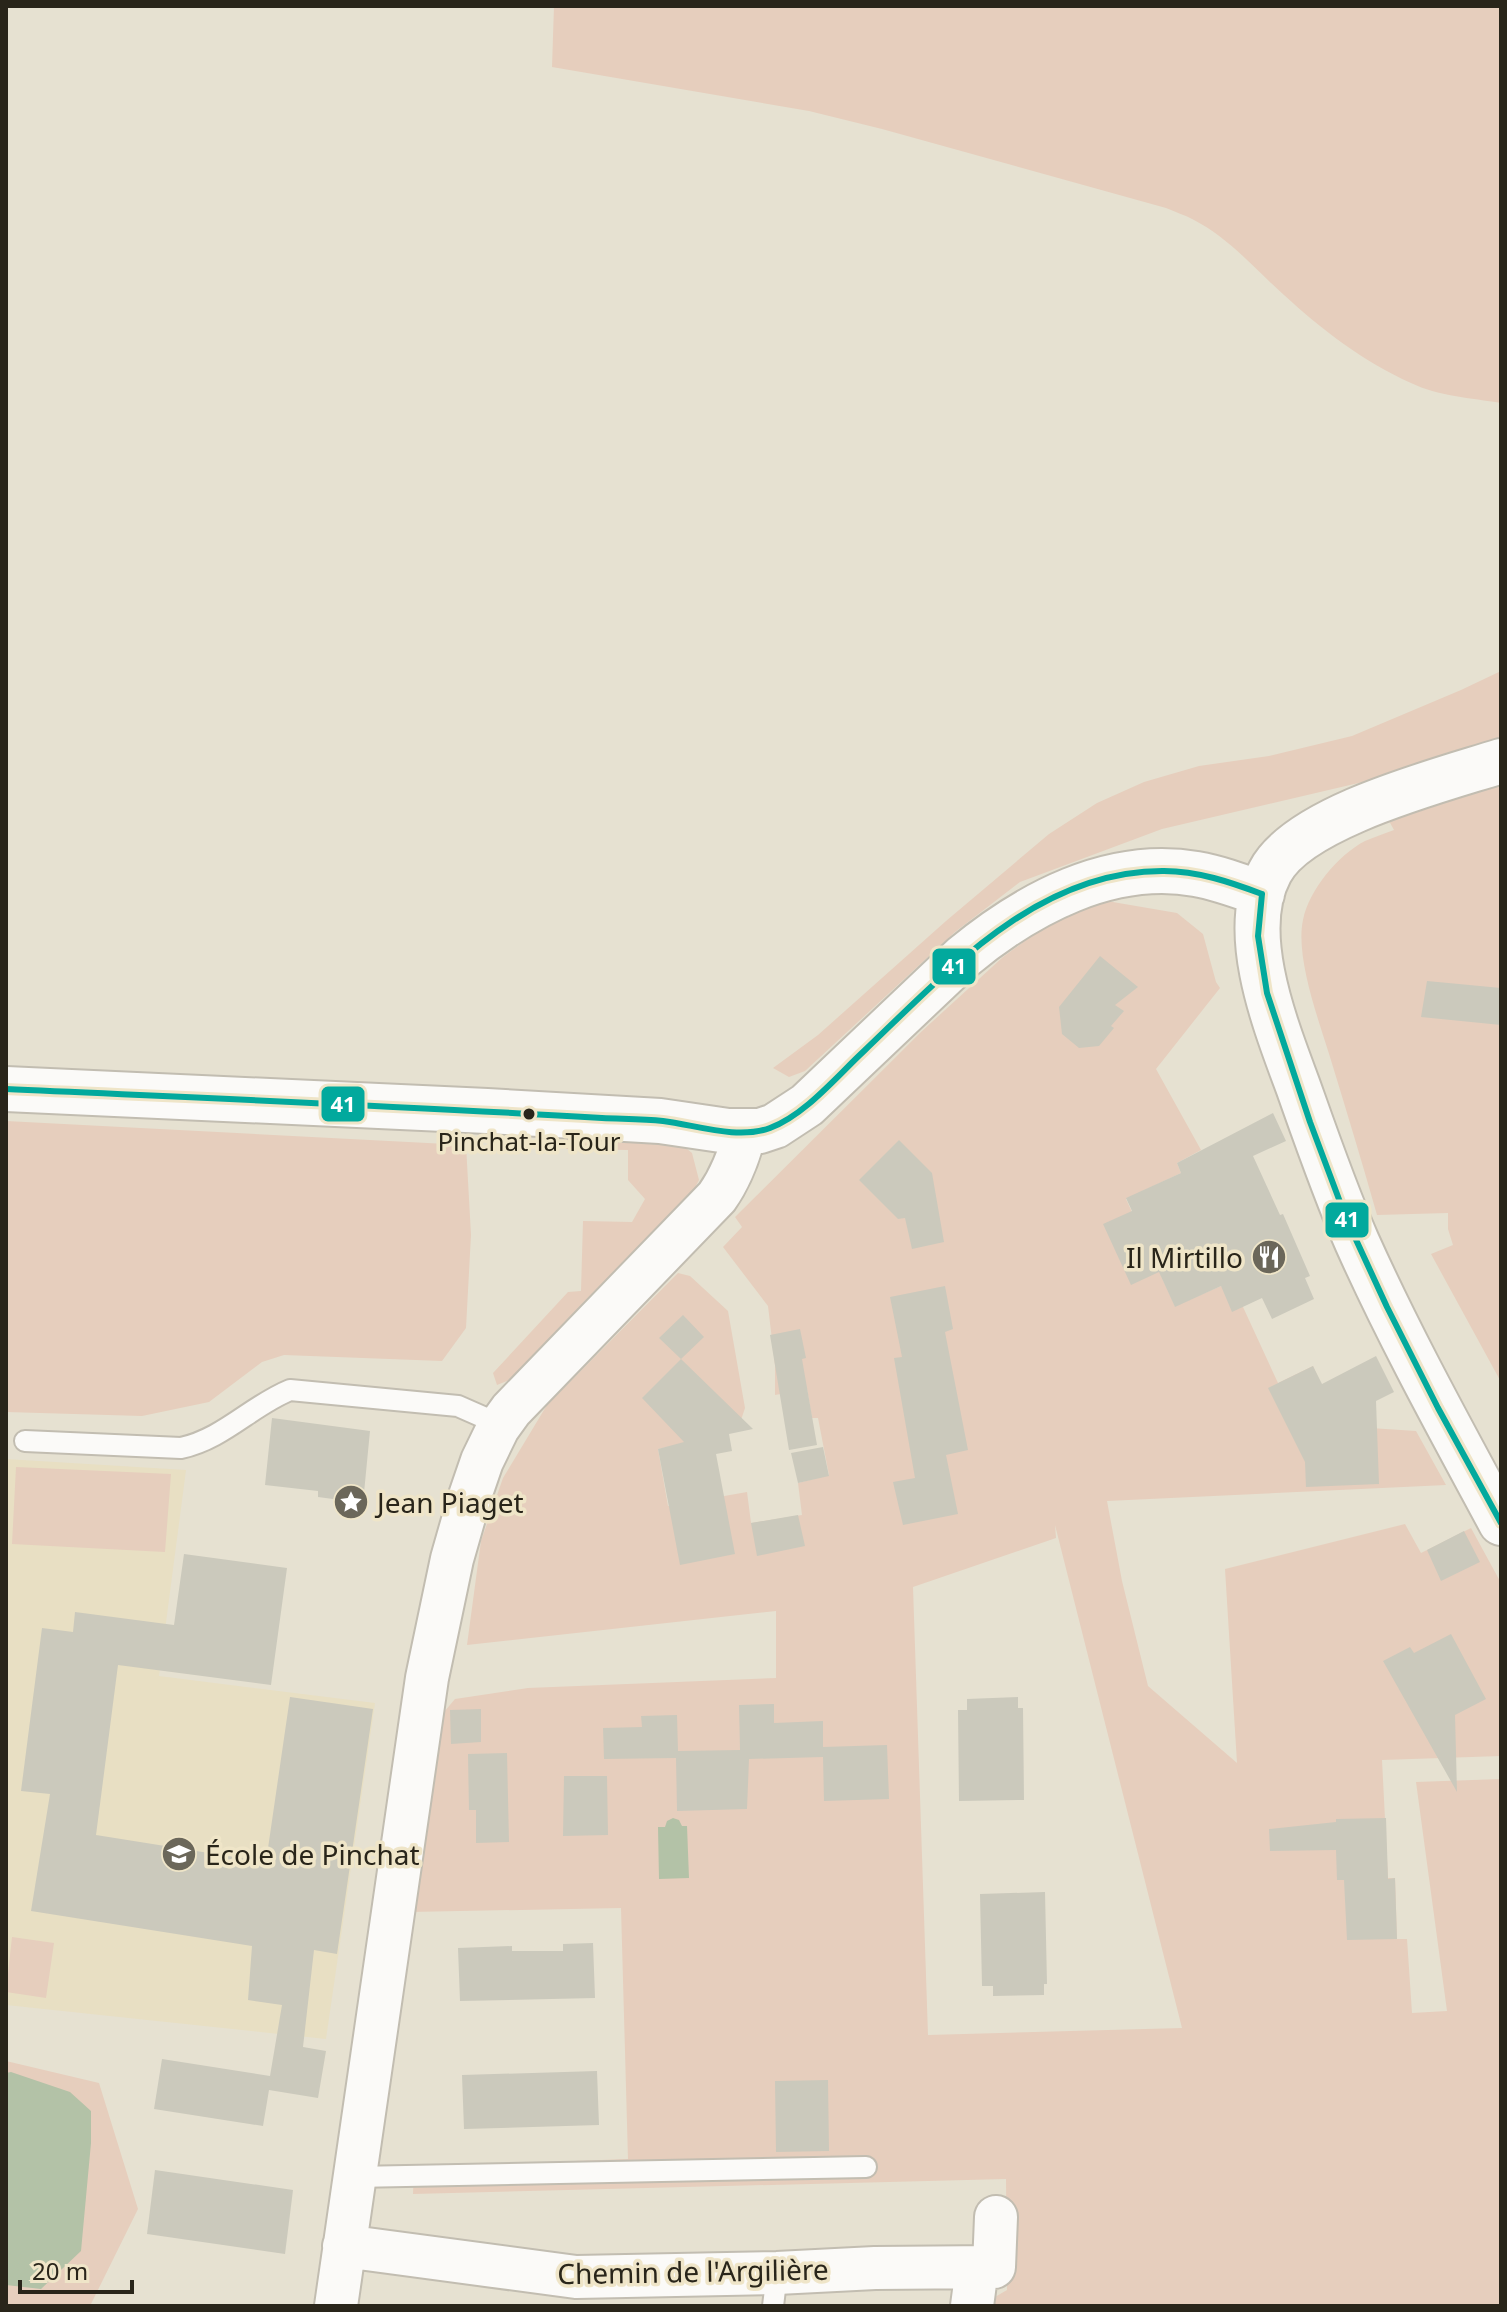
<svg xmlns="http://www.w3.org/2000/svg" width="1507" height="2312" font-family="'Noto Sans',sans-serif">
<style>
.built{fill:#e8dfc3}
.green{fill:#e6cebd;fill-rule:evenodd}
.water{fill:#b3c2a7}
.building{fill:#cbc9bc}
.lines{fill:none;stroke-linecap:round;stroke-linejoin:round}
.lane-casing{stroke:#c2bdb1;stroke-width:24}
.street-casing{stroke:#c2bdb1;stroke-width:46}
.secondary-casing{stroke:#c2bdb1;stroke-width:48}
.lane{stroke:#fbfaf8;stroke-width:20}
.street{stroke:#fbfaf8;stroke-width:42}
.secondary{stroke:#fbfaf8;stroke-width:44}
.bus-1-casing{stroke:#efe5c8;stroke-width:12}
.bus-1{stroke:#02a99d;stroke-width:6}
.bus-dot{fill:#29251a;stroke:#efe5c8;stroke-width:3}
.labels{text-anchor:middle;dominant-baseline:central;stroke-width:7;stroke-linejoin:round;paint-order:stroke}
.bus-label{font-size:26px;fill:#29251a;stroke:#efe5c8}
.poi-label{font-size:28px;fill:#29251a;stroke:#efe5c8;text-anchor:start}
.street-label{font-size:28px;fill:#29251a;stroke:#efe5c8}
.line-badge{stroke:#efe5c8;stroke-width:3}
.badge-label{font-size:22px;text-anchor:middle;font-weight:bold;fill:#fff}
</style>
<rect width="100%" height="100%" fill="#e6e1d1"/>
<path class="built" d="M6,1459L186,1470L159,1676L375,1703L326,2039L6,2005Z"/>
<path class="green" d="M554,6H1501V403C1471,398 1438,396 1411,383C1364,362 1321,329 1284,295C1256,270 1229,238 1194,220C1185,215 1175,212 1166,208L882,129L809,111L552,67Z
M1501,671V1382L1431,1254L1453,1245L1448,1229V1213L1377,1215C1362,1162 1346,1109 1330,1057C1319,1021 1295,957 1303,920C1309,890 1338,855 1365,841C1374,837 1384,834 1394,830L1367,781L1162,829L1020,882L955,932L805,1071L789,1077L773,1068L818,1035L946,921L1049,834L1097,803L1144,782L1199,766L1269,756L1352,736L1461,690Z
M1101,900L1177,913L1203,934L1216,982L1220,988L1156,1069L1201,1150L1177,1163L1181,1173L1126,1199L1175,1306L1221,1286L1243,1307L1278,1383L1313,1366L1340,1426L1416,1431L1446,1485L1107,1501L1122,1581L1148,1686L1237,1763L1225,1569L1405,1524L1421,1553L1471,1528L1501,1583V1756L1382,1760L1388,1878H1395L1397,1939H1407L1412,2013L1447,2011L1416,1782L1501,1779V2306H993L995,2297L1007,2290L1006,2179L413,2194L414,2167L628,2159L621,1908L410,1912L444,1712L455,1699L528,1688L776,1678V1611L467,1645L481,1541L503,1478L547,1405L678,1273L690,1276L728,1311L745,1408L741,1420L697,1441L658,1449L668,1506L747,1492L751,1523L802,1515L798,1483L829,1475L818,1418H812L807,1389L775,1395V1365L768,1306L723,1247L742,1227L735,1217L921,1032L1003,957L1049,923ZM1055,1525L1182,2028L928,2035L913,1587L1056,1538Z
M6,1121L466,1145L471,1235L466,1328L442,1361L284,1355L262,1362L209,1402L142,1416L6,1412Z
M567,1131L676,1140L692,1153L699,1180L688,1201L514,1378L497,1385L493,1373L568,1292L581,1291L583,1221L632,1222L645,1199L628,1180V1150L566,1149Z
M16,1467L171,1474L165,1552L12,1544Z
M12,1937L54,1943L46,1998L6,1992Z
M6,2061L99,2083L138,2209L90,2306H6Z"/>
<path class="water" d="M673,1818L679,1820L682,1826H687L689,1878L659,1879L658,1827H665L667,1821Z
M11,2072L70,2092L91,2111V2143L81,2251L41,2289L6,2285V2073Z"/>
<path class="building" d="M1100,956L1138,987L1115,1005L1124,1011L1111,1026L1114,1028L1099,1046L1079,1048L1062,1034L1059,1007Z
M1427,981L1501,988V1025L1421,1017Z
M1273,1113L1286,1141L1253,1156L1280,1215L1283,1214L1310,1276L1305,1278L1314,1299L1272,1319L1262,1298L1232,1312L1221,1286L1175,1307L1159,1272L1131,1285L1103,1224L1132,1211L1126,1198L1181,1173L1177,1163Z
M899,1140L932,1173L944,1242L912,1249L905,1218L898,1219L859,1180Z
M945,1286L953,1329L945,1332L968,1450L946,1455L958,1514L903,1525L893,1482L915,1478L894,1358L902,1357L890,1297Z
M683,1315L704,1337L681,1359L659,1338Z
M800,1329L806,1358L802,1359L817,1445L789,1450L770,1335Z
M1376,1356L1394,1392L1376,1401L1379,1484L1306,1487L1305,1462L1268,1388L1313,1366L1322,1384Z
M681,1359L753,1429L729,1434L732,1451L716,1454L735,1554L680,1565L658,1449L684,1442L642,1398Z
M272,1418L370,1431L363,1503L318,1497V1491L265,1485Z
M823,1447L829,1476L798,1483L791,1453Z
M798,1515L805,1546L757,1556L751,1523Z
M1464,1531L1480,1562L1441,1581L1427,1550Z
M184,1554L287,1568L271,1685L118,1665L96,1835L266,1862L290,1697L373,1709L337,1954L314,1950L303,2047L326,2051L318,2098L269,2090L263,2126L154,2109L162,2059L270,2076L282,2005L248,2000L252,1946L31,1911L50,1794L21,1791L42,1628L73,1632L75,1612L174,1625Z
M1451,1634L1486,1699L1455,1715L1457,1792L1383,1661L1410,1647L1414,1653Z
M1018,1697V1708H1023L1024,1800L959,1801L958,1710H967V1699Z
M774,1704V1723L823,1721V1747L887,1745L889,1799L824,1801L823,1757L749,1759L747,1809L677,1811L676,1758L604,1759L603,1728L642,1727L641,1716L677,1715L678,1751L740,1750L739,1705Z
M481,1709V1742L451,1744L450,1710Z
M507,1753L509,1842L476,1843V1810H469L468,1754Z
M564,1776H607L608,1835L563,1836Z
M1386,1818L1388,1879L1395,1878L1397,1939L1347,1940L1344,1880H1337L1336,1850L1270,1851L1269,1829L1336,1822V1819Z
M1045,1892L1047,1984H1044V1995L993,1996V1986H982L980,1894Z
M593,1943L595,1998L460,2001L458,1948L512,1946V1951H563V1944Z
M597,2071L599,2125L464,2129L462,2075Z
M828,2080L829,2151L776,2152L775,2081Z
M155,2170L293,2190L285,2254L147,2234Z"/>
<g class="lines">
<g class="lane-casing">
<path id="lane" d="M25,1441L181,1448C223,1439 251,1406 290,1390L458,1406L483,1417L498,1428
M354,2177L866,2167
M773,2306L777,2273"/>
</g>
<g class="street-casing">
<path id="street" d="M344,2246L576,2277L777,2273L875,2268L994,2267L996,2217
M336,2306L427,1678L452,1559L470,1496L482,1461L498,1428L511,1410L717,1197C731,1177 739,1156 745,1132
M972,2306L977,2268"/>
</g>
<g class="secondary-casing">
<path id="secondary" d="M1501,761C1442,780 1299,816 1270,872C1237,933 1277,1029 1299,1089C1317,1140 1335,1192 1357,1242C1400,1338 1451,1430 1501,1523
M6,1089L487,1111L660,1121L728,1131H760L775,1126L807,1105L963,957C1027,904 1110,859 1196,874C1219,878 1240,886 1262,894"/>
</g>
<use href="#lane" class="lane"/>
<use href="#street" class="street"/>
<use href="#secondary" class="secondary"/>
<g class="bus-1-casing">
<path id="bus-1" d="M1262,894L1258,936L1267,993L1310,1122L1346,1218L1387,1307L1438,1408L1501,1523
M6,1089C205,1098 403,1106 602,1118C622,1119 643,1119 663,1121C696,1125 737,1140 770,1128C805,1115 837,1076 864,1051C947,972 1038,870 1164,871C1198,871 1230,882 1262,894"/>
</g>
<use href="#bus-1" class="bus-1"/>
</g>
<defs>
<g id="restaurant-disc" transform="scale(1.8)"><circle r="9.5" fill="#6b675a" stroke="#efe5c8"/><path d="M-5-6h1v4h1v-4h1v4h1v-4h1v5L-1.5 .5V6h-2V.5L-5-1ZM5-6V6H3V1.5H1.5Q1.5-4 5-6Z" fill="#fff"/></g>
<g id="sight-disc" transform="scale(1.8)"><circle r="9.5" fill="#6b675a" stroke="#efe5c8"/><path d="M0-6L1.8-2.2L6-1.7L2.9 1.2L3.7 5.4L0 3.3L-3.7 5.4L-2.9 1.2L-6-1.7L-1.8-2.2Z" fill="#fff"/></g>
<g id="school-disc" transform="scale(1.8)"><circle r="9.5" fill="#6b675a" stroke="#efe5c8"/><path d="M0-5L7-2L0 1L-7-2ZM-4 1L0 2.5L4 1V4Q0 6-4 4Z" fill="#fff"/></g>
</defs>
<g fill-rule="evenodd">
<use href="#restaurant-disc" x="1269" y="1257"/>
<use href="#sight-disc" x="351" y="1502"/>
<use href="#school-disc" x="179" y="1854"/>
</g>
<circle class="bus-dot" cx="529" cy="1114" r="7"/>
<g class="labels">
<g class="bus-label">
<text x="529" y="1141">Pinchat-la-Tour</text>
</g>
<g class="poi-label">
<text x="1243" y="1257" text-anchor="end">Il Mirtillo</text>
<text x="377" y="1502">Jean Piaget</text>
<text x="205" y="1854">École de Pinchat</text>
</g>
<g class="street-label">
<text transform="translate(693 2271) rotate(-1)">Chemin de l'Argilière</text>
</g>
</g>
<g class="line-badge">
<rect x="931" y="947" width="46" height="39" rx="8" fill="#02a99d"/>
<rect x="320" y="1085" width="46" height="38" rx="8" fill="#02a99d"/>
<rect x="1324" y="1201" width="46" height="38" rx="8" fill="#02a99d"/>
</g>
<g class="badge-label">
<text x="954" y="974">41</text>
<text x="343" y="1112">41</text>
<text x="1347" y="1227">41</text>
</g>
<rect width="1507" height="2312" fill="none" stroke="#29251a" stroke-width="16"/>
<path d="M20 2280v12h112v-12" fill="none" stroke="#29251a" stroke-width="4"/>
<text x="32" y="2280" font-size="24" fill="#29251a" stroke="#efe5c8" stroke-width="6" paint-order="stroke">20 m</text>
</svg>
